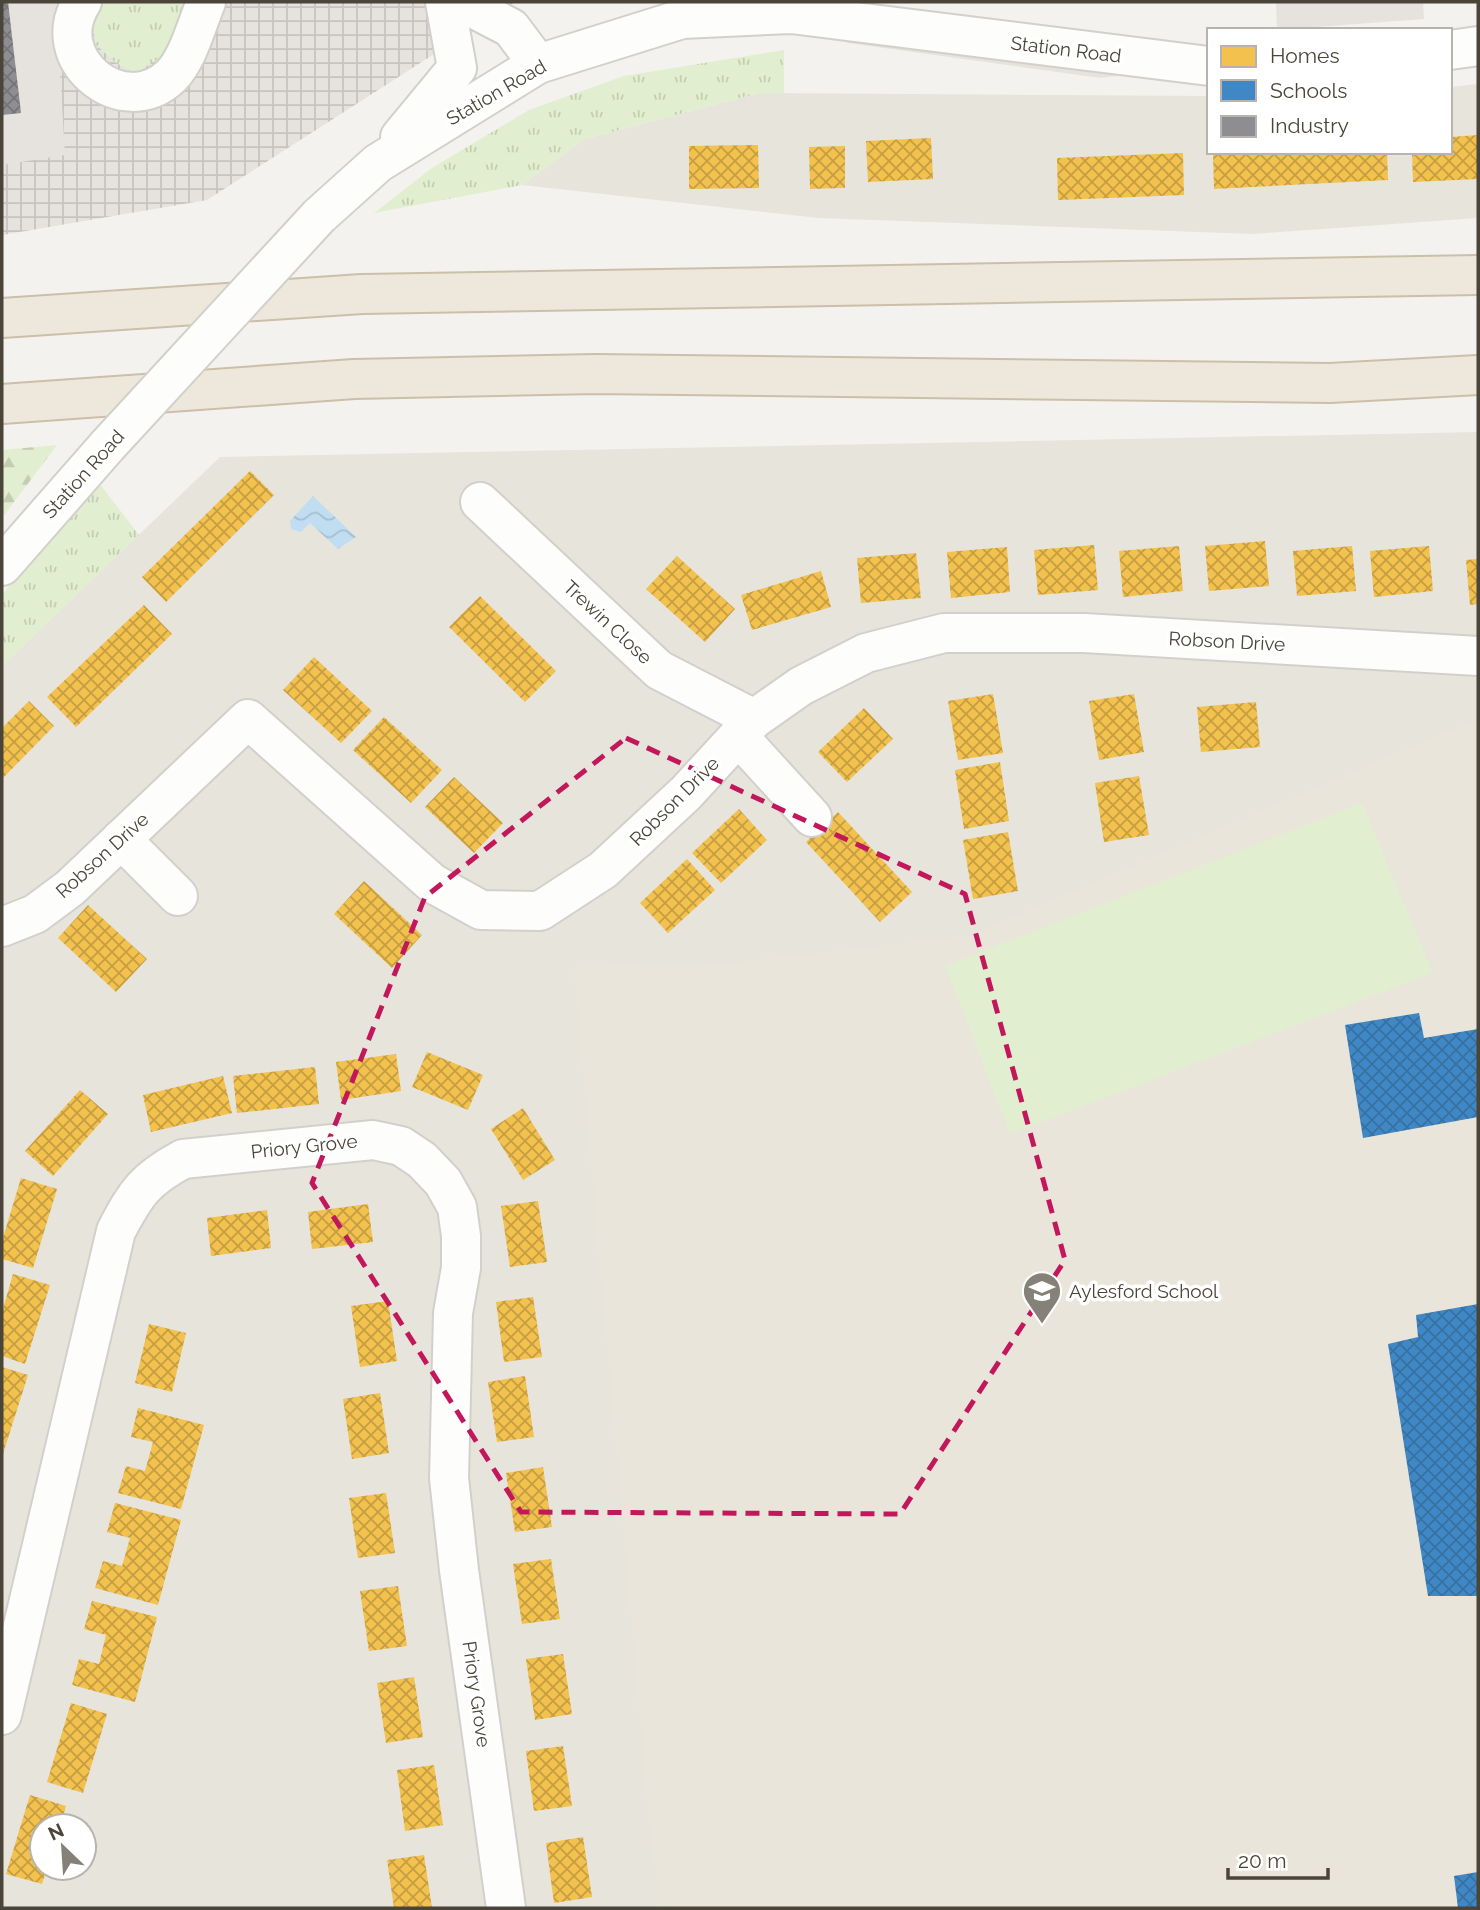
<svg xmlns="http://www.w3.org/2000/svg" width="1480" height="1910" font-family="Raleway,sans-serif">
<style>
.residential{fill:#e7e4dc;fill-rule:evenodd}
.industrial{fill:url(#industrial-grid)}
.education{fill:#eae5da}
.grass{fill:url(#grass-tufts)}
.forest{fill:url(#forest-firs)}
.garden{fill:#e1eecf}
.parking{fill:#e6e3df}
.water{fill:url(#water-waves)}
.homes{fill:url(#homes-cross-hatch)}
.schools{fill:url(#schools-cross-hatch)}
.industry{fill:url(#industry-cross-hatch)}
.lines{fill:none;stroke-linecap:round;stroke-linejoin:round}
.minor-casing{stroke:#d2d0cb;stroke-width:42}
.highway-casing{stroke:#ccbfa9;stroke-width:42}
.minor{stroke:#fdfdfc;stroke-width:38}
.highway{stroke:#ede8db;stroke-width:38}
.minor-bridge-casing{stroke:#d2d0cb;stroke-width:42;stroke-linecap:butt}
.minor-bridge{stroke:#fdfdfc;stroke-width:38}
.marked{fill:none;stroke:#c2185b;stroke-width:5;stroke-dasharray:14 9;stroke-linejoin:round}
.labels{text-anchor:middle;dominant-baseline:central;stroke-width:7;stroke-linejoin:round;paint-order:stroke}
.street-label{font-size:19px;fill:#4b4439;stroke:#fff}
.poi-label{font-size:19px;fill:#4b4439;stroke:#fff;text-anchor:start}
</style>
<defs>
<pattern id="industrial-grid" width="8" height="8" patternUnits="userSpaceOnUse" patternTransform="scale(1.75)"><rect width="8" height="8" fill="#e6e2de"/><path d="M0 4h8M4 0v8" fill="none" stroke="#c7c3bf"/></pattern>
<pattern id="grass-tufts" width="24" height="20" patternUnits="userSpaceOnUse" patternTransform="scale(1.75)"><rect width="24" height="20" fill="#e1eecf"/><path d="M3 7l-1-3M5 7V3M7 7l1-3M15 17l-1-3M17 17v-4M19 17l1-3" fill="none" stroke="#c3cdb2"/></pattern>
<pattern id="forest-firs" width="22" height="20" patternUnits="userSpaceOnUse" patternTransform="scale(1.75)"><rect width="22" height="20" fill="#e1eecf"/><path d="M5 1l3.5 6h-7zM16 11l3.5 6h-7z" fill="#c3cdb2"/></pattern>
<pattern id="water-waves" width="16" height="10" patternUnits="userSpaceOnUse" patternTransform="scale(1.75)"><rect width="16" height="10" fill="#c0ddf1"/><path d="M0 5q4-4 8 0t8 0" fill="none" stroke="#a6bfcf"/></pattern>
<pattern id="homes-cross-hatch" width="8" height="8" patternUnits="userSpaceOnUse" patternTransform="scale(1.75)"><rect width="8" height="8" fill="#f2c14e"/><path d="M0 0l8 8M0 8l8-8" fill="none" stroke="#c69e42"/></pattern>
<pattern id="schools-cross-hatch" width="8" height="8" patternUnits="userSpaceOnUse" patternTransform="scale(1.75)"><rect width="8" height="8" fill="#3f88c5"/><path d="M0 0l8 8M0 8l8-8" fill="none" stroke="#3771a1"/></pattern>
<pattern id="industry-cross-hatch" width="8" height="8" patternUnits="userSpaceOnUse" patternTransform="scale(1.75)"><rect width="8" height="8" fill="#8d8d92"/><path d="M0 0l8 8M0 8l8-8" fill="none" stroke="#757578"/></pattern>
</defs>
<rect width="100%" height="100%" fill="#f4f2ee"/>
<path class="residential" d="M1478,84V218L1252,234L818,218L522,185L585,139L759,93L1209,96V152H1450V87Z
M1478,432V1908H2V666L220,457ZM42,1826H84V1868H42Z"/>
<path class="industrial" d="M2,2H515L207,200L2,235Z"/>
<path class="education" d="M1478,719V1908H661L650,1829L574,967L730,963L969,936Z"/>
<path class="grass" d="M103,2H184L164,55L136,73L116,63L95,44L93,20Z
M784,50V93H759L585,139L522,185L374,213L432,168L529,110L624,76Z
M99,483L139,535L2,666V595L25,565Z"/>
<path class="forest" d="M57,445L2,518V450Z"/>
<path class="garden" d="M1362,803L1433,973L1010,1134L945,966Z"/>
<path class="parking" d="M2,2H56L65,155L2,165Z
M1276,2H1423L1424,19L1277,30Z
M818,29L1138,74L1100,78L848,43Z"/>
<path class="water" d="M313,496L356,537L338,549L310,523L301,532L291,529L290,521Z"/>
<path class="homes" d="M1478,135V179L1413,182L1412,152H1450V137Z
M931,138L933,179L868,182L866,141Z
M758,145L759,188L689,189V146Z
M845,146V188L810,189L809,147Z
M1222,152H1387L1388,180L1214,189L1213,153Z
M1183,153L1184,195L1058,200L1057,158Z
M250,471L274,495L166,602L142,577Z
M1265,541L1269,586L1209,591L1205,546Z
M1094,545L1098,590L1038,595L1034,550Z
M1179,546L1183,591L1123,597L1119,551Z
M1352,546L1356,591L1297,596L1293,551Z
M1429,546L1433,591L1374,597L1370,551Z
M1007,547L1010,592L951,598L947,552Z
M916,553L921,598L861,603L857,558Z
M677,556L735,609L705,642L646,589Z
M1478,559V604L1470,605L1466,560Z
M821,571L831,607L752,630L741,595Z
M480,596L556,671L525,702L449,627Z
M144,605L172,634L76,727L47,697Z
M314,657L372,711L341,743L283,690Z
M993,694L1003,753L958,760L948,701Z
M1134,694L1144,752L1099,760L1089,701Z
M29,701L54,726L2,779V728Z
M1256,702L1260,747L1201,752L1197,707Z
M864,708L893,739L847,782L818,752Z
M384,717L442,770L411,803L353,750Z
M1000,762L1009,821L964,829L955,770Z
M1139,776L1149,835L1104,842L1095,783Z
M454,777L503,823L474,853L425,807Z
M739,809L767,840L721,883L692,853Z
M838,812L912,892L880,922L806,842Z
M1008,832L1018,891L973,899L963,840Z
M687,859L715,890L668,933L640,903Z
M364,881L422,935L392,968L334,914Z
M88,905L147,959L116,992L58,938Z
M427,1052L483,1075L468,1110L412,1087Z
M396,1054L401,1091L341,1100L336,1062Z
M315,1067L319,1104L237,1113L233,1076Z
M223,1076L232,1113L151,1132L143,1095Z
M80,1090L108,1114L53,1176L25,1151Z
M523,1108L555,1160L523,1180L491,1129Z
M21,1178L57,1189L33,1268L2,1259V1241Z
M538,1201L547,1262L510,1267L501,1206Z
M368,1204L373,1242L312,1249L308,1212Z
M267,1210L271,1248L211,1256L207,1218Z
M13,1274L50,1285L25,1364L2,1356V1312Z
M533,1297L542,1357L504,1362L496,1302Z
M388,1301L397,1361L360,1367L351,1306Z
M149,1324L186,1333L172,1392L135,1383Z
M2,1367L28,1375L2,1457Z
M525,1376L534,1437L497,1442L488,1382Z
M380,1393L389,1453L352,1459L343,1399Z
M138,1408L204,1425L181,1509L118,1493L126,1466L145,1471L153,1442L131,1437Z
M543,1467L552,1527L515,1532L506,1473Z
M386,1493L395,1553L358,1558L349,1498Z
M115,1503L181,1520L158,1605L95,1588L103,1561L122,1566L130,1538L107,1532Z
M551,1559L560,1619L522,1624L513,1564Z
M398,1586L407,1646L369,1651L360,1591Z
M92,1601L157,1617L135,1702L72,1685L79,1659L99,1664L106,1635L84,1629Z
M563,1654L572,1714L535,1720L526,1659Z
M414,1677L423,1737L386,1743L377,1683Z
M71,1703L107,1714L83,1793L47,1782Z
M563,1746L572,1806L534,1811L526,1751Z
M434,1765L443,1825L405,1831L397,1770Z
M30,1795L66,1806L60,1826H42V1868H47L42,1884L6,1874Z
M583,1837L592,1897L554,1903L546,1843Z
M424,1855L432,1908H394L387,1860Z"/>
<path class="schools" d="M1419,1013L1424,1038L1478,1029V1117L1363,1138L1345,1025Z
M1478,1304V1596H1428L1388,1344L1418,1337L1416,1315Z
M1478,1872V1908H1458L1454,1876Z"/>
<path class="industry" d="M2,2H8L21,113L2,115Z"/>
<g class="lines">
<g class="minor-casing">
<path id="minor" d="M82,2C45,59 123,122 171,76C188,59 197,24 206,2
M461,2L511,28L538,64
M1450,50L1478,46
M400,137L457,68L445,2
M319,216L378,163L538,64L682,19L791,14L1209,66
M480,502L659,670L754,719
M2,566L108,445
M738,736L812,817
M121,839L178,896
M2,927L35,914L70,888L248,719L432,883L481,910L540,911L603,870L686,793L754,719L801,686L866,653L944,633H1084L1478,656
M2,1715L116,1231C136,1193 144,1180 183,1159L373,1140L401,1146L422,1160L443,1182L457,1207L461,1236V1268L453,1313L449,1478L459,1570L506,1908"/>
</g>
<g class="highway-casing">
<path id="highway" d="M2,318L362,294L1478,275
M2,404L354,379L596,374L1330,383L1478,375"/>
</g>
<use href="#minor" class="minor"/>
<use href="#highway" class="highway"/>
<g class="minor-bridge-casing">
<path id="minor-bridge" d="M108,445L319,216"/>
</g>
<use href="#minor-bridge" class="minor-bridge"/>
</g>
<path class="marked" d="M626,738L965,894L1065,1260L900,1514L521,1512L312,1183L425,897Z"/>
<defs>
<g id="school-pin" transform="scale(2.0125)"><path d="M0 17L-7.5 6A9.5 9.5 0 1 1 7.5 6Z" fill="#868178" stroke="#fff"/><path d="M0-5L7-2L0 1L-7-2ZM-4 1L0 2.5L4 1V4Q0 6-4 4Z" fill="#fff"/></g>
</defs>
<g fill-rule="evenodd">
<use href="#school-pin" x="1042" y="1291"/>
</g>
<g class="labels">
<g class="street-label">
<text transform="translate(1066 49) rotate(7)">Station Road</text>
<text transform="translate(496 92) rotate(-30)">Station Road</text>
<text transform="translate(83 474) rotate(-48)">Station Road</text>
<text transform="translate(608 622) rotate(43)">Trewin Close</text>
<text transform="translate(1227 641) rotate(3)">Robson Drive</text>
<text transform="translate(674 801) rotate(-45)">Robson Drive</text>
<text transform="translate(102 855) rotate(-42)">Robson Drive</text>
<text transform="translate(304 1146) rotate(-6)">Priory Grove</text>
<text transform="translate(477 1694) rotate(82)">Priory Grove</text>
</g>
<g class="poi-label">
<text x="1069" y="1291">Aylesford School</text>
</g>
</g>
<rect width="1480" height="1910" fill="none" stroke="#4b4439" stroke-width="7"/>
<rect x="1207" y="28" width="245" height="126" fill="#ffffff" stroke="#b7b4b0" stroke-width="2"/>
<rect x="1221" y="46" width="35" height="21" fill="#f2c14e" stroke="#b7b4b0" stroke-width="2"/>
<text x="1270" y="63" font-size="21" fill="#4b4439">Homes</text>
<rect x="1221" y="80" width="35" height="21" fill="#3f88c5" stroke="#b7b4b0" stroke-width="2"/>
<text x="1270" y="98" font-size="21" fill="#4b4439">Schools</text>
<rect x="1221" y="116" width="35" height="21" fill="#8d8d92" stroke="#b7b4b0" stroke-width="2"/>
<text x="1270" y="133" font-size="21" fill="#4b4439">Industry</text>
<g transform="translate(63 1847) rotate(335)"><circle r="33" fill="#ffffff" stroke="#b7b4b0" stroke-width="2"/>
<path d="M0-5L12 26L0 18L-12 26Z" fill="#868178"/>
<text y="-10" font-size="19" font-weight="bold" text-anchor="middle" fill="#4b4439">N</text>
</g>
<path d="M1228 1868v10h100v-10" fill="none" stroke="#4b4439" stroke-width="3.5"/>
<text x="1238" y="1868" font-size="21" fill="#4b4439" stroke="#ffffff" stroke-width="5" paint-order="stroke">20 m</text>
</svg>
